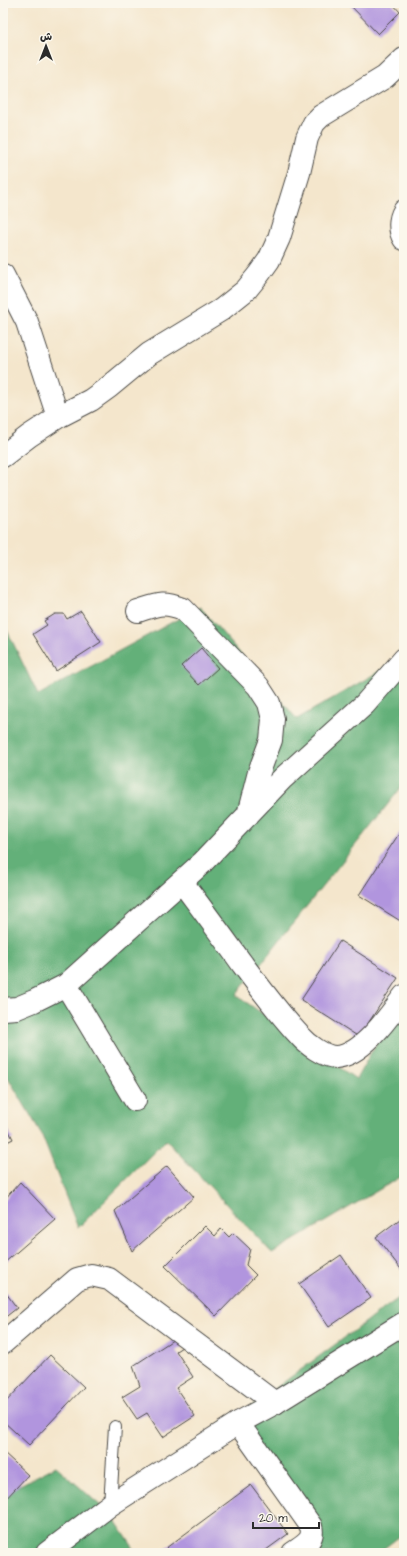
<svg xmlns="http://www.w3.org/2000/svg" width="407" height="1556" font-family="'Architects Daughter','Playpen Sans Arabic',sans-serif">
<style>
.forest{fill:#64b079;stroke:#486e52}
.building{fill:#b195de}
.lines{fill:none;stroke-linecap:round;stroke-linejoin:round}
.service-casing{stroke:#494743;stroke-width:14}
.minor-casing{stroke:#494743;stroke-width:24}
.secondary-casing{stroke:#494743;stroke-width:24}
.service{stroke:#fff;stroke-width:12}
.minor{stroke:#fff;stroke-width:22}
.secondary{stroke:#fff;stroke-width:22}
</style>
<rect width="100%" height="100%" fill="#fbf7ec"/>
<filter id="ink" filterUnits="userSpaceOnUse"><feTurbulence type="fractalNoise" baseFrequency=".025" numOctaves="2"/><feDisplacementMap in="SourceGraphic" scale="8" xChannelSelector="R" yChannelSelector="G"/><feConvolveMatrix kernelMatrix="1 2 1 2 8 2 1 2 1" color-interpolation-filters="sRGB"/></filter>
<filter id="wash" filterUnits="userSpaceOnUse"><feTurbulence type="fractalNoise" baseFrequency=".012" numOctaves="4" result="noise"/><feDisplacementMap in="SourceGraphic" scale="16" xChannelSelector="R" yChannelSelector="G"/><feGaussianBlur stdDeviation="0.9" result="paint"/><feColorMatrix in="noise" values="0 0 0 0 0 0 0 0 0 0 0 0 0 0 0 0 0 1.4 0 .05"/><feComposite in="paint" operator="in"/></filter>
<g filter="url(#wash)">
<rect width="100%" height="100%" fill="#f4e6cc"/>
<path class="forest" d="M200,607L297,719L404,657V784L236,995L356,1079L404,995V1175L272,1253L166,1140L78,1228L41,1133L3,1069V622L38,695Z
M404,1294V1533L378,1553H286L319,1530L235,1418Z
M56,1466L112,1516L137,1553H3V1494Z"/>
<g id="blocks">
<path class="building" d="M348,3H392L400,12L378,34Z
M81,611L101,642L56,671L33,634L47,625L44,621L55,614H64L67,619Z
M201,648L218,668L199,685L181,666Z
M404,826V918L402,922L359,895Z
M340,941L398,978L359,1037L301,1000Z
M3,1119L13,1139L3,1144Z
M167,1166L194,1197L132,1251L115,1211Z
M20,1182L55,1219L3,1264V1201Z
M404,1216V1273L376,1237Z
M205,1226L215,1236L221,1229L229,1237L233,1233L250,1249L246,1265L256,1275L216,1316L165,1266Z
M341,1255L371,1298L329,1327L299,1284Z
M3,1289L17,1308L3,1319Z
M179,1336L185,1345L176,1351L193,1377L176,1388L195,1416L163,1437L147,1413L137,1419L122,1397L140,1386L133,1366Z
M50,1355L84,1387L29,1445L3,1421V1405Z
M3,1452L28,1475L3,1502Z
M251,1485L288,1534L262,1553H170L166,1548Z"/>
</g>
</g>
<g filter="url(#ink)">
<use href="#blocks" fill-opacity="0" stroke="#494743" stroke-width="1"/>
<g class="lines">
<g class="service-casing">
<path id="service" d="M110,1505L115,1427"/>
</g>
<g class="minor-casing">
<path id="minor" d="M404,211C399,219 399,231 404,239
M3,275L27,322L58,417
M3,456L29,436L58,417L91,400L109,387L149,354L221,310L246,290L259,274L269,260L279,238L299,173L307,138L314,123L321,116L385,77L404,59
M138,611C157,605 163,601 183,609L258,686L269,703L273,719L271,740L259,772L248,815
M182,882C202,909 223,937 243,965C261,989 279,1014 300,1036C307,1044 324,1057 336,1057C362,1056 390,1015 404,996
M66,985L135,1100
M3,1009L17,1008L34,1001L66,985L202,863L283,778L365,704L404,659
M3,1343L77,1279L91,1275L109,1279L275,1403
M238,1423L311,1526C315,1541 304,1545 293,1553"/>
</g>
<g class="secondary-casing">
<path id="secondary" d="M47,1553L110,1505L238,1423L275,1403L404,1323"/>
</g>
<use href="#service" class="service"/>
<use href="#minor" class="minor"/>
<use href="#secondary" class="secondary"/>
</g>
</g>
<rect width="407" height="1556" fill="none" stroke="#fbf7ec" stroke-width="16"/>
<g transform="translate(46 46)" stroke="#fbf7ec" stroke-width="3" paint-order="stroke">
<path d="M0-3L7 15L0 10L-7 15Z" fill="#2b2b2b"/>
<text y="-6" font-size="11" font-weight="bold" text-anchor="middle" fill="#2b2b2b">ش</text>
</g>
<path d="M253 1522v6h66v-6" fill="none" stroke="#2b2b2b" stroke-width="2"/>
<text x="259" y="1522" font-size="12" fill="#2b2b2b" stroke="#fbf7ec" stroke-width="3" paint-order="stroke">20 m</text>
</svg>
